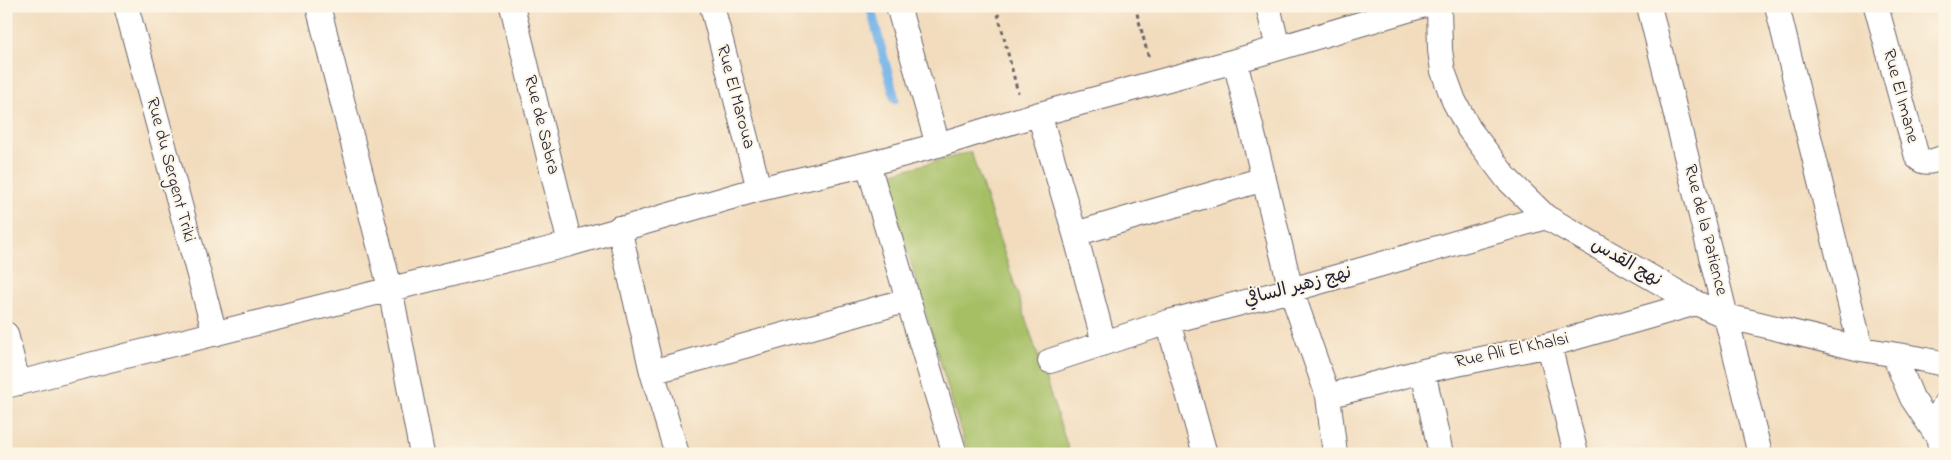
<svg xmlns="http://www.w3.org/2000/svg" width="1951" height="460" font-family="'Indie Flower','Playpen Sans Arabic',sans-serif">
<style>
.green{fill:#a6bf65;stroke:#647050}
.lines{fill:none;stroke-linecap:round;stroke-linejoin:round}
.stream{stroke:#75b4e9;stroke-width:9}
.minor-casing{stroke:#6b6368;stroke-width:26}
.path{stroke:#6b6368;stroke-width:3;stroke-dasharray:4 4;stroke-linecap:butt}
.minor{stroke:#fff;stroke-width:24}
.labels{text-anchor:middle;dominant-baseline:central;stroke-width:4;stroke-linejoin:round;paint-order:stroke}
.street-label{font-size:18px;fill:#22223b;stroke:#fcf5e5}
</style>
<rect width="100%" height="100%" fill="#fcf5e5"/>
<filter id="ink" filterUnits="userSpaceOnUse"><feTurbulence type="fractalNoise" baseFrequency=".02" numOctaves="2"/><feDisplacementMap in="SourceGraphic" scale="10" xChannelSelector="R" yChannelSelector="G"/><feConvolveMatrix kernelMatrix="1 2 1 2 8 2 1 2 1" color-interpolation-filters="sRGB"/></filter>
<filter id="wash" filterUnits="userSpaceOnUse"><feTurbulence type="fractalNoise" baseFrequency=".0096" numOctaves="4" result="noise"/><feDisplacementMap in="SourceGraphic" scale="20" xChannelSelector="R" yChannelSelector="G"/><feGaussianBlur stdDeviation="1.12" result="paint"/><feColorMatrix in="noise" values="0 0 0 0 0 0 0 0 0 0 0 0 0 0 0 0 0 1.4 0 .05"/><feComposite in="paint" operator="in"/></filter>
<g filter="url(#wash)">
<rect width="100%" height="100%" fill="#f2dcbd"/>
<path class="green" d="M971,152L1070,454H972L964,442L885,175Z"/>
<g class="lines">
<path class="stream" d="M870,6L895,99"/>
</g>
</g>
<g filter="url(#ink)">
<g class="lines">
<g class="minor-casing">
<path id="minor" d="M126,6L215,334
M318,6L390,288L422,454
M512,6L570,244
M712,6L759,189
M898,6L938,145
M1268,6L1278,48
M1439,6L1440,50L1443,71L1454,101L1469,129L1507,179L1546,217L1696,303L1726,316L1861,349L1916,358L1945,364
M1649,6L1760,454
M1777,6L1861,349
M1876,6L1917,157C1925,166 1935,160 1945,157
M1235,61L1291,290L1328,396L1335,454
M1039,114L1075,234L1104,343
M868,164L908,300L955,454
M619,228L652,372L677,454
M1075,234L1264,179
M1168,322L1205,454
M6,334L18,383
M1549,345L1576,454
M1894,355L1912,398L1938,437
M1050,361L1168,322L1291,290L1546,217
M1423,371L1441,454
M652,372L908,300
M6,386L570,244L759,189L868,164L938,145L1025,118L1235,61L1421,6
M1328,396L1423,371L1549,345L1696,303
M1944,454C1935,438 1936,419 1945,404"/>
</g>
<path class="path" d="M996,6L1018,93
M1135,6L1149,59"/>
<use href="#minor" class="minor"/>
</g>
</g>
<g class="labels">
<g class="street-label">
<text transform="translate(1900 96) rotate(75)">Rue El Imane</text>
<text transform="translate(735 97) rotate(75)">Rue El Maroua</text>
<text transform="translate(541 125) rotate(76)">Rue de Sabra</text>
<text transform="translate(170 170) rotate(75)">Rue du Sergent Triki</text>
<text transform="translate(1705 230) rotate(76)">Rue de la Patience</text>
<text transform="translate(1626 263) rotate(30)">نهج القدس</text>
<text transform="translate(1298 287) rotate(-15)">نهج زهير السافي</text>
<text transform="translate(1512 351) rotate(-12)">Rue Ali El Khalsi</text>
</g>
</g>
<rect width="1951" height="460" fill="none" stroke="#fcf5e5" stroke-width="25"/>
</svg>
